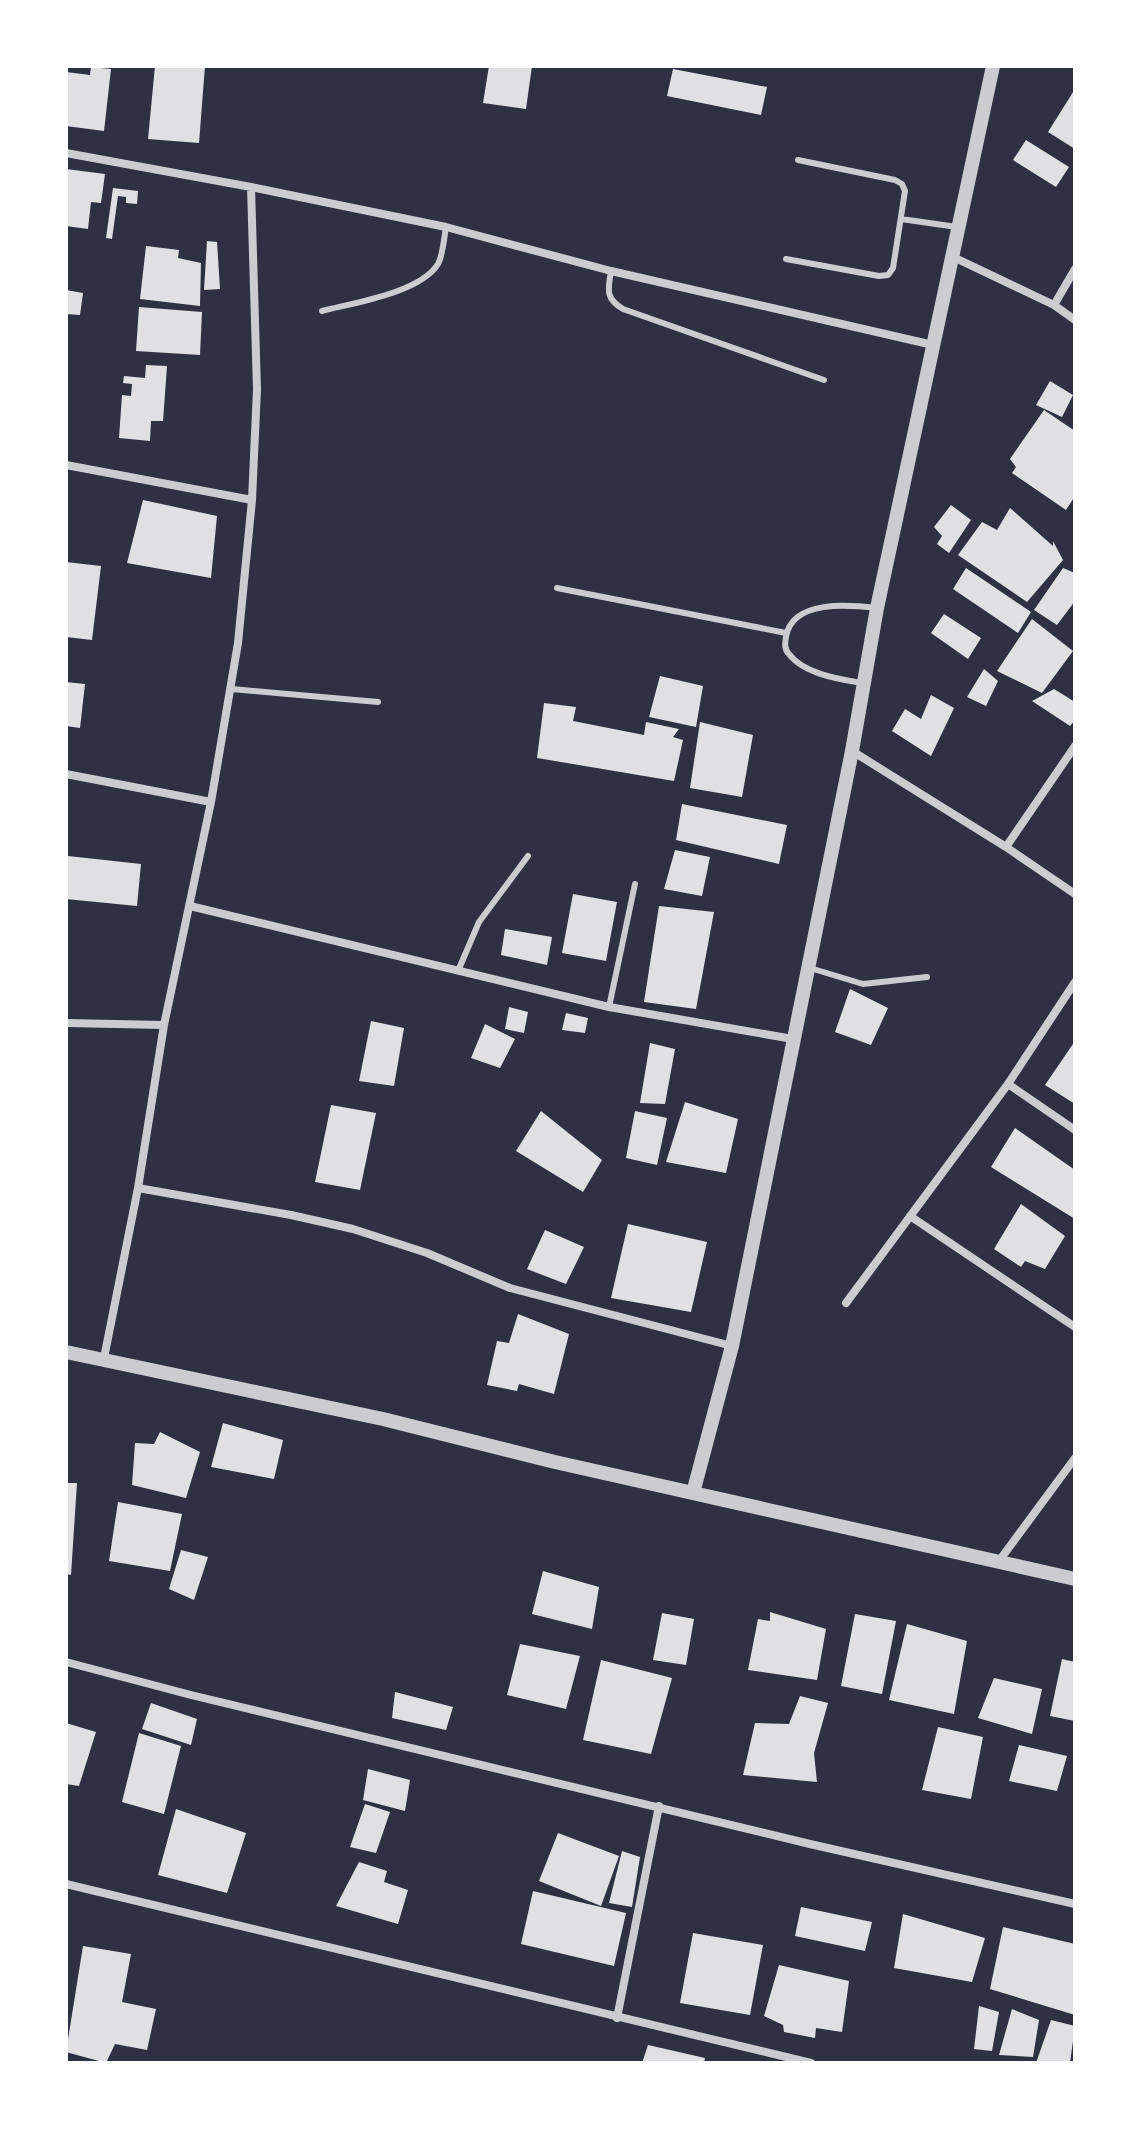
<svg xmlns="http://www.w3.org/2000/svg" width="1141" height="2129" font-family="'Sofia Sans Condensed',sans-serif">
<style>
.building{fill:#e0e0e3}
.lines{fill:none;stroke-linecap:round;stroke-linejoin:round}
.service{stroke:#caccd0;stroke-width:6}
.minor{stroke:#caccd0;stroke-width:8}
.tertiary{stroke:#caccd0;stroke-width:14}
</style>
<rect width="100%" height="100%" fill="#2d3142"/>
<path class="building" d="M155,66H205L199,143L148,139Z
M489,66H532L526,109L483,103Z
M91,67L111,69L104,131L66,126V72L90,75Z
M673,69L767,87L761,115L667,96Z
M1075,89V149L1048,132Z
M1026,140L1069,167L1056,187L1013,160Z
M66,169L105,174L101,203L91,202L88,229L66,226Z
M113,188L138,191L137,204L126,203V197L118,196L112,239L106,238Z
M207,241L217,242L220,289L204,290Z
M146,246L179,250L178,258L201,263L200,306L140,299Z
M66,290L83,293L80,315L66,314Z
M139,307L202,312L200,355L136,351Z
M146,365L167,366L163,421H151L150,441L119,438L122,395L131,396L132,384L123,383L124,376L145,378Z
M1050,381L1073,395L1062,417L1036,405Z
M1044,410L1075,431V496L1066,510L1012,473L1016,467L1010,459Z
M143,500L217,516L211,578L127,563Z
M951,505L971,520L949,553L937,544L942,536L934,527Z
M1010,508L1053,546V541L1063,560L1027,602L958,555L982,522L997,530Z
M66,562L101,566L92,640L66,637Z
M966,568L1031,612L1018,633L953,589Z
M1063,568L1075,573V601L1057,625L1034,610Z
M944,614L981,638L968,659L931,633Z
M1032,619L1073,651L1042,693L997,671Z
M984,669L998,681L986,706L967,697Z
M660,676L703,686L696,727L649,717Z
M66,682L85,684L80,728L66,726Z
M1054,689L1075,702V720L1070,726L1032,701Z
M931,695L954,708L931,756L892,731L905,709L921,719Z
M544,703L576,707L573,721L644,735L646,722L679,729L673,737L683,740L674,781L537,758Z
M700,722L753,735L742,797L690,788Z
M682,804L787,825L779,864L676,840Z
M675,850L710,857L702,896L664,889Z
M68,856L141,864L137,906L66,899Z
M573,894L617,902L606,961L562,953Z
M659,906L714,912L696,1009L644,1002Z
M505,929L552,937L547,965L501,955Z
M850,989L888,1008L871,1045L835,1032Z
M509,1007L528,1012L524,1033L505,1029Z
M566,1013L588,1018L585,1033L562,1030Z
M371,1021L404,1028L394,1086L359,1081Z
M485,1024L515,1039L500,1068L471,1058Z
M1075,1041V1104L1045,1085Z
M650,1043L675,1049L665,1104L640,1103Z
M685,1102L738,1119L726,1173L666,1162Z
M331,1105L376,1113L360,1190L315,1182Z
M541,1111L602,1160L583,1192L516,1151Z
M635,1111L667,1118L657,1165L626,1158Z
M1015,1128L1075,1170V1219L991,1167Z
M1021,1204L1065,1236L1045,1269L1025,1261L1021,1267L994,1249Z
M628,1224L707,1242L691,1312L611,1298Z
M545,1230L584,1247L566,1284L527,1269Z
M518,1314L569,1334L554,1394L519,1384L517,1391L487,1385L497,1341L509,1343Z
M223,1423L283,1440L274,1479L211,1467Z
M160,1432L200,1452L186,1498L132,1485L135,1443L154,1444Z
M66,1483H77L71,1575L66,1574Z
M118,1502L182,1514L170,1571L109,1561Z
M181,1550L208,1557L194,1600L169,1589Z
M543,1571L599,1587L592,1629L532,1614Z
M770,1612L826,1629L817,1680L748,1670L758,1619L770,1621Z
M662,1613L694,1619L686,1665L653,1660Z
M855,1614L896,1621L882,1694L841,1686Z
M907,1624L967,1641L954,1714L889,1700Z
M520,1644L580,1656L566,1709L507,1695Z
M1062,1659L1075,1662V1721L1050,1716Z
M601,1660L672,1678L651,1754L583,1740Z
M994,1678L1042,1689L1032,1734L978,1718Z
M395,1692L453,1707L446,1730L392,1718Z
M800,1696L828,1703L814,1753L817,1782L743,1775L755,1723L789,1724Z
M151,1703L197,1719L191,1745L142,1729Z
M66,1723L96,1732L79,1786L66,1784Z
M938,1727L983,1737L971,1799L922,1790Z
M139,1733L181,1746L164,1814L122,1802Z
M1019,1745L1067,1756L1057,1791L1009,1781Z
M368,1769L410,1780L405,1811L363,1800Z
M365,1804L390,1812L376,1853L350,1847Z
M176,1809L246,1833L227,1893L158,1875Z
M558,1833L619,1856L601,1906L539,1881Z
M622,1851L640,1857L632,1907L609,1903Z
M359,1862L387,1871L384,1882L408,1890L398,1924L336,1906Z
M533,1891L626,1913L614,1966L521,1944Z
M801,1907L872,1922L865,1951L795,1936Z
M903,1914L985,1938L972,1982L894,1968Z
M1003,1927L1075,1944V2015L990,1989Z
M693,1933L763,1945L750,2015L680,2003Z
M83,1946L131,1954L122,2002L156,2009L147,2050L115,2044L106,2063L66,2052Z
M779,1965L849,1981L842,2032L816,2028L815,2038L784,2032L783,2025L764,2016Z
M979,2006L999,2012L992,2051L974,2049Z
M1012,2009L1039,2020L1033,2057L999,2055Z
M1051,2020L1075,2026L1070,2063H1036Z
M648,2045L705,2058L704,2063H642Z"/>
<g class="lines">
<path class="service" d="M901,219L957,227
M786,259L879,276L888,275L893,268L905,191L902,184L895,180L798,160
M611,271C608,290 605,298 623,309L824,380
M322,311C353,303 420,293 438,264C443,255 444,238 446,227
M557,588L786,633
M862,683C839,679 804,674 789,654C784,649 785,643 786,637C792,599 850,605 877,608
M232,689L378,702
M810,968L863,984L927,977
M458,971L479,922L528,856
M609,1007L635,884"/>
<path class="minor" d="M66,153L251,187L446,227L611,271L933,345
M953,257L1054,305
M1075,269L1054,305L1075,320
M66,465L252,500
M852,751L1006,847L1075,894
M66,774L211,802
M1006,847L1075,746
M190,906L609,1007L793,1039
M66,1023L164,1025
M1008,1084L1075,1130
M138,1188L291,1215L353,1229L427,1253L510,1288L732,1346
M910,1216L1075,1327
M846,1303L1008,1084L1075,982
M104,1358L138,1188L164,1025L211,802L238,643L252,500L257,389L251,187
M999,1561L1075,1458
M66,1662L191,1695L810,1844L1075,1904
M66,1884L811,2063
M617,2018L659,1806"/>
<path class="tertiary" d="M66,1352L383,1419L555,1462L1075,1579
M693,1493L732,1346L852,751L877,608L993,66"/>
</g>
<rect width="1141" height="2129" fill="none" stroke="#ffffff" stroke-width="136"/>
</svg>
